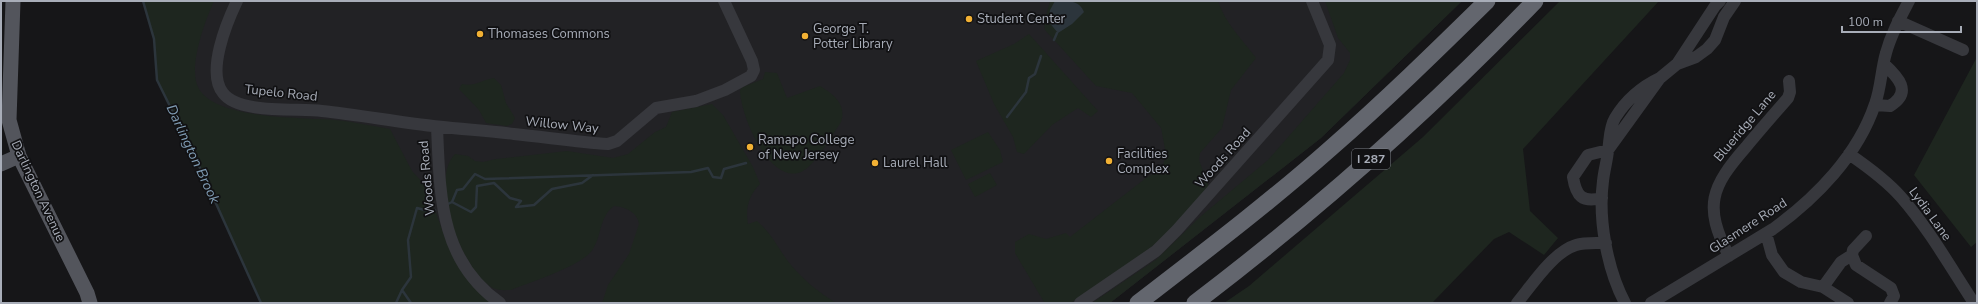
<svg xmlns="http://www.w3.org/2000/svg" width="1978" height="304" font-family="'Nunito Sans',sans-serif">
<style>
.built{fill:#222225}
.green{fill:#1e261f}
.water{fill:#2c353c}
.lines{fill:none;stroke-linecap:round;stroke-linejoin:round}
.stream{stroke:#2c353c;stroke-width:2.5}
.minor{stroke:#37383d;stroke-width:12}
.major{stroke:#53555c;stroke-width:15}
.highway{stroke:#63666e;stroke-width:17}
.poi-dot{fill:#f2b134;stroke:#111113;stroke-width:1.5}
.labels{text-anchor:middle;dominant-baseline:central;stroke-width:3.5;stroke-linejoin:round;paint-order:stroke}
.shield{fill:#111113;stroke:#7b7e86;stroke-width:1}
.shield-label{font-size:12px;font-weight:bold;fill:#a8adb8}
.poi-label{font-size:13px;fill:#a8adb8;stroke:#111113;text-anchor:start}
.street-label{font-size:13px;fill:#a8adb8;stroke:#111113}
.water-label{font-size:14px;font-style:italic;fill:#7f9bb3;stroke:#111113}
</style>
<rect width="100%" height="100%" fill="#161618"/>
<path class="built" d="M144,1H1462L1321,138L1110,303H261L195,157L157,80L154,39Z"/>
<path class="green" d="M143,1H214C205,21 187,69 199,89C217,120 303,117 336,120C354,122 372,126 390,129L412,171L425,185L431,206L436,213L450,251L492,303H261L195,157L157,80L154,39Z
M1050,1H1218C1225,23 1242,39 1256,58L1231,90L1222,128L1200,153L1199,160L1209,187L1160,240L1131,263L1071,303L1044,302L1015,253V242L1029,234L1046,239L1066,233L1070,237L1146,178L1162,169L1166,154L1161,128L1132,93L1096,86L1045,30L1044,24Z
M1325,1H1462L1321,138L1110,303H1092L1157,259L1201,216L1268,160L1344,73L1350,60V53L1338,38Z
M1560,1H1659L1523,149L1530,211L1558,238L1544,255L1509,232L1494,239L1432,303H1224L1249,286L1423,137Z
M1029,34L1098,111L1091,117L1078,108L1052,125L1024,154L1017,152L1013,137L994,104L976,61L1014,44Z
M1977,57V242L1971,247L1914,175Z
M765,72L777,73L787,98L820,86C833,94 847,104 841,122C832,135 815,166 801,172C769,185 740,114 740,90L743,87L763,79Z
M494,78L501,85L506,103L515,118L512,124L507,126L486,123L479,110L459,89L462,84C474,87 482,80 494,78Z
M712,104L723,115L753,167L760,184C749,195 745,208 748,224L757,221C774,236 778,249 791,265C803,280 820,293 836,303H602L608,285L629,254L639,224C637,212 626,207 614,206C599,217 602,235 593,249C583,266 530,282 511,290C505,290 499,291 493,288C462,272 428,181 455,154L468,156L475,161L483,162L496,159L567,151L613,158L628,154L655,132L666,127L672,112Z
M988,132L1000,150L1003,162L966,180L951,150Z
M990,173L997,185L975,197L968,184Z"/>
<path class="water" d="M1055,1C1070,1 1079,0 1084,12L1072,24L1058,33L1048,21L1050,10Z"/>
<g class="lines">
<path class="stream" d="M143,1L154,39L157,80L195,157L261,303
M1054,40L1057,33
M1007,117L1026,92L1029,78L1035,74L1041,56
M452,202L471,212L476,207L477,186L494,183L510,198L521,201L516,207L534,205L552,189L582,183L593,175
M448,204L452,202L457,190L463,189L475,174L485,179L691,172L708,168L713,177L721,178L724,169L746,163
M402,290L411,303
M396,303L402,290L411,277L408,240L417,208L432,212L435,210"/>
<path class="minor" d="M237,1C227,22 206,72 223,93C238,114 297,108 322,111C351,114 380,119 409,123C444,128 479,130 514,134C545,137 577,142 608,144L617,141L656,108L696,101L725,90L751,76L754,70L752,61L724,1
M1898,21L1963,50
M1677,64L1696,57L1707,49L1715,40L1724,17L1735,1
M1875,105L1890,106C1913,92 1898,77 1884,64
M437,127C440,194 439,260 500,303
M1608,150L1660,78L1677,64L1715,6L1720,1
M1849,154C1868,167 1886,180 1901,197C1929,229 1951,268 1974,303
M1602,198C1582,203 1576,196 1573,177L1588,155L1608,150
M1766,233L1772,255L1784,272L1801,282L1823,287L1848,303
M1866,236L1853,250L1852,255L1856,265L1891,288L1894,296L1890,303
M1729,256C1703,206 1711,187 1746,147C1760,130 1774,114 1788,98L1790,92L1789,81
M1823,287L1841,262L1852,255
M1080,303L1156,251L1177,230L1328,60L1330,45L1312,1
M1517,303C1532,285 1553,252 1576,245C1585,242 1596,243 1606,243
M1625,303C1607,269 1598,219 1603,181C1604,171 1607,161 1608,151C1610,139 1609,128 1615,118C1626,100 1641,87 1660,78
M1651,303L1773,229C1816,198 1858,155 1875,104C1881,88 1881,70 1886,53C1891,34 1900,18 1909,1"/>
<path class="major" d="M13,1L9,120L19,156L87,293L90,303
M1,164L19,156"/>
<path class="highway" d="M1138,303C1203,253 1269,203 1331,148C1385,101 1436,51 1487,1
M1195,303C1316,211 1430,110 1535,1"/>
</g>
<g class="poi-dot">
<circle cx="969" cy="19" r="4"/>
<circle cx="480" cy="34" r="4"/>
<circle cx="805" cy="36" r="4"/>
<circle cx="750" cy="147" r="4"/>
<circle cx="1109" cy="161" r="4"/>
<circle cx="875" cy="163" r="4"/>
</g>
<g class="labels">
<rect class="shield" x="1352" y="149" width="38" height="20" rx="3"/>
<g class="shield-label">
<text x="1371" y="159">I 287</text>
</g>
<g class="poi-label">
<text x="977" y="19">Student Center</text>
<text x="813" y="29">George T.<tspan x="813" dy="15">Potter Library</tspan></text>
<text x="488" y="34">Thomases Commons</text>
<text x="758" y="140">Ramapo College<tspan x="758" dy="15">of New Jersey</tspan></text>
<text x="1117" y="154">Facilities<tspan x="1117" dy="15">Complex</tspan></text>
<text x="883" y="163">Laurel Hall</text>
</g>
<g class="street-label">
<text transform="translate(281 93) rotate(6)">Tupelo Road</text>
<text transform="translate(562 125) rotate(6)">Willow Way</text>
<text transform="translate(1745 126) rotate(-50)">Blueridge Lane</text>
<text transform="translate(1223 158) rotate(-48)">Woods Road</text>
<text transform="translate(427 178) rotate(-95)">Woods Road</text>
<text transform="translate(38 191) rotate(65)">Darlington Avenue</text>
<text transform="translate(1930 214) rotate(54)">Lydia Lane</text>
<text transform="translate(1748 226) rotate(-33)">Glasmere Road</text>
</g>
<g class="water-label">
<text transform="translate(193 154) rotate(65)">Darlington Brook</text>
</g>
</g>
<rect width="1978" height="304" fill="none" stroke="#a8adb8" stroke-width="4"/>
<path d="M1842 26v6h119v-6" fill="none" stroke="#a8adb8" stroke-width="2"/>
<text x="1848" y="26" font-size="12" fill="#a8adb8" stroke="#111113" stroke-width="3" paint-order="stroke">100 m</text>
</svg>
